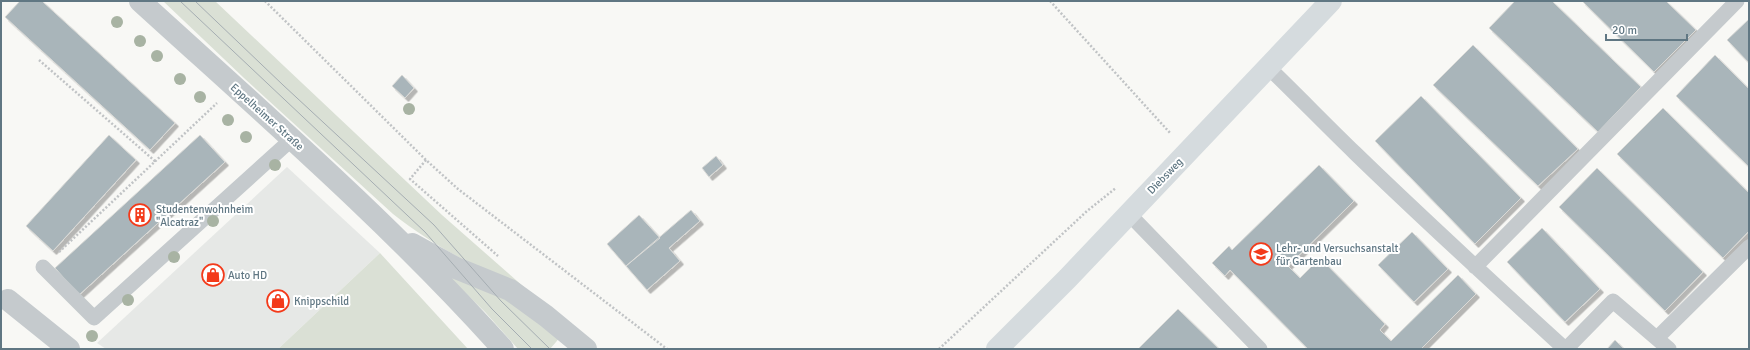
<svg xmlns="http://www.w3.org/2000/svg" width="1750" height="350" font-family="Signika,sans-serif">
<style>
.built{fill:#e6e8e6}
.green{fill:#dae0d5}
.building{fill:#a9b5ba;stroke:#dadad7;filter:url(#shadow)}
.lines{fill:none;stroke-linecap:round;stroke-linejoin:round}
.path{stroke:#c0c3c5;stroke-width:2.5;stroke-dasharray:2 2;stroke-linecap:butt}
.service{stroke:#c5cacd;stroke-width:15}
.minor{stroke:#c5cacd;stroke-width:22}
.secondary{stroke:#d5dbde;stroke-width:22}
.tram{stroke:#a5adb2;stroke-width:1}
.tree{fill:#a8b3a3}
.labels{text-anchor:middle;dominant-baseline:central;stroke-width:4;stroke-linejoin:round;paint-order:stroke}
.street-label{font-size:11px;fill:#607783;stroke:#fff}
.poi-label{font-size:11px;fill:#607783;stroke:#fff;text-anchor:start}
</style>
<defs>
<filter id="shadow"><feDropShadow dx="3.5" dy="3.5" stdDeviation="0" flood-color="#0004"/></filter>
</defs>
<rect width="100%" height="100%" fill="#f8f8f5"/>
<path class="built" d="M287,167L380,253L278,349H106L97,343Z"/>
<path class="green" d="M163,1H215L442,215L533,295C483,270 437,249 393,214L244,78Z
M380,253L468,349H278Z
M442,270L482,283L562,335L550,349H518L485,312Z"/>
<path class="building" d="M20,1H42L175,123L150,150L5,17Z
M1515,1H1552L1641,87L1598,132L1489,28Z
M1582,1H1666L1696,30L1654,72Z
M1749,19V63L1727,40Z
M1473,45L1578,149L1538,186L1433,85Z
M1715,55L1749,89V167L1676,96Z
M402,75L414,88L405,98L392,86Z
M1421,96L1521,198L1475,244L1375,141Z
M1663,108L1749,193V231L1723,258L1617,154Z
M109,135L136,160L53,251L26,226Z
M200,135L225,162L79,295L55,268Z
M716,156L723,165L709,177L702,168Z
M1319,165L1354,201L1288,266L1300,278L1320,258L1385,324L1380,330L1391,341L1458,275L1476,294L1421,349H1308L1230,270L1225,276L1212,263L1229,246L1232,250Z
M1597,168L1703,272L1665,311L1559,207Z
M691,210L700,221L669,248L680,261L647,290L626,266Z
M639,215L660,238L626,266L607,244Z
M1542,228L1600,289L1565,322L1507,262Z
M1412,232L1448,269L1414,302L1378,265Z
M1178,309L1219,349H1138Z
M1615,340L1624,349H1607Z"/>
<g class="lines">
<path class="path" d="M265,1L426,160L458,189L667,349
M1050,1L1171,134
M39,60L156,162
M426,160L410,179L498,256
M59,252L217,103
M939,349L1087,211L1116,188"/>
<path class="service" d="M1269,68C1298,96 1326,125 1355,153C1424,220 1494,284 1565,349
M1128,213L1260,349
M43,267L94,318L292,139
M1475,267L1737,1
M1657,338L1749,247
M1566,349L1613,301L1669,349"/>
<path class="minor" d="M140,1C264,114 391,224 503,349
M412,244L456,268L510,290L546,316L586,349
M8,300L69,349"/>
<path class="secondary" d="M997,349L1068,278L1331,1"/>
<path class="tram" d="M180,1L425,232L492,309L532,349
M195,1L283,85L434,225L501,301L550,349"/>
</g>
<g class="tree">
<circle cx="117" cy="22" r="6"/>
<circle cx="140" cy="41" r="6"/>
<circle cx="157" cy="56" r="6"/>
<circle cx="180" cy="79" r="6"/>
<circle cx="200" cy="97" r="6"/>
<circle cx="409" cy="109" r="6"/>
<circle cx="228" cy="120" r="6"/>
<circle cx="246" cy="137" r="6"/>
<circle cx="275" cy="165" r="6"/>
<circle cx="213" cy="221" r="6"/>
<circle cx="174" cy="257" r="6"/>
<circle cx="128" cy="300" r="6"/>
<circle cx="92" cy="336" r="6"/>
</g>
<defs>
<g id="building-ring" transform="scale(1.15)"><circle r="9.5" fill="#fff" stroke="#f33a1a" stroke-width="1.5"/><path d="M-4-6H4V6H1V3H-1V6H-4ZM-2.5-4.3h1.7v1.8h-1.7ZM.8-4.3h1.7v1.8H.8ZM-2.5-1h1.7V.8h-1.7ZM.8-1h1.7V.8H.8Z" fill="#f33a1a"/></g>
<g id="university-ring" transform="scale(1.15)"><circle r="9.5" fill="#fff" stroke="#f33a1a" stroke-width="1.5"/><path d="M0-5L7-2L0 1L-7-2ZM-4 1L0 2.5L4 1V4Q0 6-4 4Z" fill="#f33a1a"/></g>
<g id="shop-ring" transform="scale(1.15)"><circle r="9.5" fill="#fff" stroke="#f33a1a" stroke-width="1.5"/><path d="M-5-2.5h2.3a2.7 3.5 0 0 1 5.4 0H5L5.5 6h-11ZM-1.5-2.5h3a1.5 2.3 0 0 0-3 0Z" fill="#f33a1a"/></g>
</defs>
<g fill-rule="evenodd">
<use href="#building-ring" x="140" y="215"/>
<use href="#university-ring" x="1261" y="254"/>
<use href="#shop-ring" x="213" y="275"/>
<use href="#shop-ring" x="278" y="301"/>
</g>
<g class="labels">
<g class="street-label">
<text transform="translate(267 117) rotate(42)">Eppelheimer Straße</text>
<text transform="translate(1165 176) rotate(-46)">Diebsweg</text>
</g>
<g class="poi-label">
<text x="156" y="209">Studentenwohnheim<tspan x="156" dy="13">"Alcatraz"</tspan></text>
<text x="1276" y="248">Lehr- und Versuchsanstalt<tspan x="1276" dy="13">für Gartenbau</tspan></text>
<text x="228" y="275">Auto HD</text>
<text x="294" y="301">Knippschild</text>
</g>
</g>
<rect width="1750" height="350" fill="none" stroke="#607783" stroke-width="4"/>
<path d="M1606 34v6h81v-6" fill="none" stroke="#607783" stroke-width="2"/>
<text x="1612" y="34" font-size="12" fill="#607783" stroke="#ffffff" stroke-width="3" paint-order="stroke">20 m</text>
</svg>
